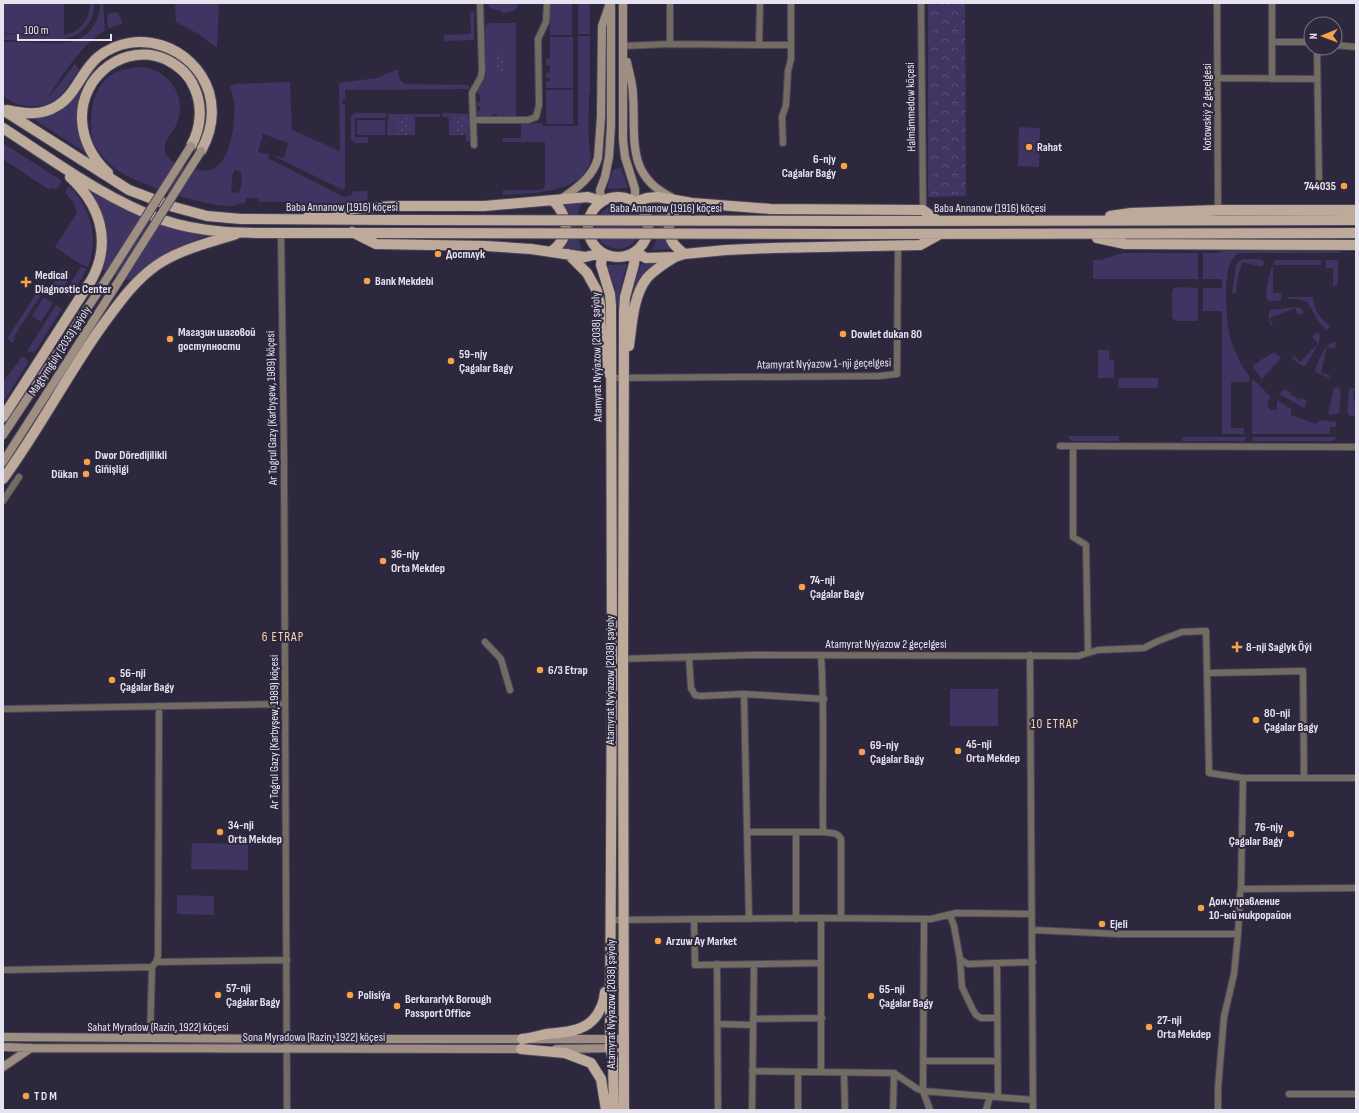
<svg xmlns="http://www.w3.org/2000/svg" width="1359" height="1113" font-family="'Sofia Sans Condensed',sans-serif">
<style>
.grass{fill:#403463;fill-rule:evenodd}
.forest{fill:url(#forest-crowns)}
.park{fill:url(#park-dots)}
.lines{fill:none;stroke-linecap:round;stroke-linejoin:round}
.street-casing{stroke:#4b465a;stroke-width:8}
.secondary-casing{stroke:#4b465a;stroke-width:10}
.primary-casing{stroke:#4b465a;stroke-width:12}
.street{stroke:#746b63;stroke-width:6}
.secondary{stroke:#9e8f82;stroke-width:8}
.primary{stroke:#bdaa9a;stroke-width:10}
.secondary-bridge-casing{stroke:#4b465a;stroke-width:10;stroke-linecap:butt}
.primary-bridge-casing{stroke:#4b465a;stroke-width:12;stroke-linecap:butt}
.secondary-bridge{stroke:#9e8f82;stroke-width:8}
.primary-bridge{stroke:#bdaa9a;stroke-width:10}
.poi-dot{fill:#f7a149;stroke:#2d283d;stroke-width:1.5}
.labels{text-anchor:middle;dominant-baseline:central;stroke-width:4;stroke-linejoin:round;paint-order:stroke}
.street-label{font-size:12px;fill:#e6e3f1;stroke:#2d283d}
.poi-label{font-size:12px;font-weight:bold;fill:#e6e3f1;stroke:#2d283d;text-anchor:start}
.neighbourhood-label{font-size:13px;letter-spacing:1px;fill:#fcd7b6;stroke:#2d283d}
</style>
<defs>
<pattern id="forest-crowns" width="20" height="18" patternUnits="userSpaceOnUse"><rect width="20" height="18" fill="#403463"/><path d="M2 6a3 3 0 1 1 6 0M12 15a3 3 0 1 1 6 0" fill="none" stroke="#5c517a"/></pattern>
<pattern id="park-dots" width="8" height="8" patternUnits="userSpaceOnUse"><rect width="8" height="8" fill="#403463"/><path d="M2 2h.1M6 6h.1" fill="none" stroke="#5c517a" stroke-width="1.8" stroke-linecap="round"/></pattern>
</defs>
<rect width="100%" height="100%" fill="#2d283d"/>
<path class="grass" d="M3,3H64V35C80,32 90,20 90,3H94C95,23 80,38 60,39V41L3,40V34L62,35L3,33Z
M100,3H103L105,30C81,46 64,72 49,96H50L75,64L79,69C65,90 57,109 28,106C18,105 9,102 3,95V42C15,42 28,42 40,43C50,43 61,44 71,42C89,37 101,21 100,3Z
M175,3H219L217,47L211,44L202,36L176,22Z
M487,3H518C517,12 509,13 501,13V10H495L490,8Z
M550,3H572V35H550Z
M578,3H590V34H578Z
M117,12L123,23L108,29L107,14Z
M470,12H474V40L444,41V35L471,34Z
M490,23H516V118H497V114H492V118L478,117L477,115V111H480V106H477V103L480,101V95L477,93V90L483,83L486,75L485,28L487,24Z
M578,36H590V92L589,94C589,110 588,126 589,141C589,147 592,156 590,162C581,194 530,193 503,195V190H542L545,186V142H503V138H521V124L542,123V126H578Z
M550,37H573V88H546V82L550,81V78H546V73H550V65H546V59L550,58Z
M139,67C168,68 188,96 177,123C174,133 163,139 165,151C168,163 185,168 195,170L197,169C230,181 236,122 234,102C233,97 232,92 230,86L236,84L290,82L292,130L340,151L339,83L377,78L398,69C399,76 398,81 406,84L469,85V89L345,90V99L342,100V104H345V189L343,190L272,155L284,158L288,143L263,134L258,152L269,154L268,158L344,197L350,196L354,191H367L368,200L309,208L294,207L285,202H259V198H246L245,203C240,203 237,205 233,206C210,208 140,185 120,172C110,166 93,148 92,137C89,113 92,83 118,71C125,69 132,68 139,67ZM235,170L240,171C243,177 242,187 238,193L231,192L233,172Z
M80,88L83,90L79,135L86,153L32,118H39Z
M546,90H573V124H546Z
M357,113H386V118H355V137H368V143H355L351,140V117L353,114Z
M442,113L469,114L470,115L471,137L470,140L466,142V117H454V135H449V117H442Z
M388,114H440V117H415V135H410L409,118H398V135H387Z
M357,120H385V135H357Z
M1019,127L1040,128L1039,167L1018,166Z
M3,143L62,181L56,190L52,188L48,189L3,159Z
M621,167L628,188L607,189L613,170Z
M69,186C91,208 99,237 88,267L82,265L55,247L77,213L74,203L65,192Z
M94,193C131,215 162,228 206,235V236L181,246L162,256L131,281L101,269L104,221L101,212L93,195Z
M583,202C572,218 576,234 582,250L564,249L563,247C577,233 572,219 564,204Z
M654,202L672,205L666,213L665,218L671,249L652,250C660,235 661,219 653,203Z
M596 227a22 22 0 1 1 44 0a22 22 0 1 1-44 0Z
M1340,250V253H1239C1220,260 1226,324 1231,341C1234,349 1238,358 1242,366C1244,369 1248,373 1249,376C1250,378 1249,380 1249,382H1231V428H1244V434H1222V311H1203V288H1222V279H1203V253H1217L1222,251Z
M1123,253H1198V279H1093V260H1103V259Z
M1243,259H1260L1264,262L1263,267L1242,262L1237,281L1236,293H1232L1236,265L1239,261Z
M1275,260H1321V265H1273V293H1281V301H1269L1266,298C1266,285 1269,272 1275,260Z
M1326,260H1338V283L1335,286H1333V268H1326Z
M657,262L633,296H631L637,273L641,264Z
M627,264L621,286L619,306H617L615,286L607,265Z
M81,267L87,269L70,297L64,293Z
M62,269L71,275L61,291L52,285Z
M1177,287L1198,288V321H1177L1172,318V291L1173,289Z
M37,292L41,295L13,338L15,339L13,343L7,339Z
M44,297L53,303L41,322L32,316Z
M1288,297H1313C1314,310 1320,319 1330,326L1327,330L1319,323L1309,305L1307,302L1299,299H1288Z
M56,305L62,309L34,353L27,351Z
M1296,307L1301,308L1304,313L1298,315L1295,308L1270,318L1273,326H1271L1268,315L1270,310Z
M1317,332L1320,335L1319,342L1307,364L1305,366L1301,365L1292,358L1294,356L1300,362L1318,343L1312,337Z
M1334,342H1336L1335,349L1327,347L1321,373L1330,375L1329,378L1317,373L1315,370C1318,361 1325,344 1334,342Z
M1098,350H1109V359L1114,360V378H1098Z
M1273,353H1276L1281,358L1262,379L1254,369L1253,366L1261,360Z
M22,357L26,358L28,363L3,402V382Z
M1119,378H1158V388H1118Z
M1252,378L1270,396V400H1268V408H1270V410H1277V400L1291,409V415L1316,424L1320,420L1336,422V427H1330V434H1252Z
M1334,387L1339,388L1341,392L1339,412C1336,416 1332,415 1328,414Z
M1351,388H1356V390L1353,391L1356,415L1350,416L1347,412L1349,390Z
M1284,389L1291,393L1290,394L1300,400L1301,398L1307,401L1304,408L1279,394Z
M1067,436H1119V441H1071Z
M1182,437H1246L1245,441H1182Z
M1252,437H1336V438L1333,441H1254Z
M950,689H998V726H950Z
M192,843L248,844V870L191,869Z
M177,895L214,896V915L177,914Z"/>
<path class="forest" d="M928,3H965L966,196L928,197Z"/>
<path class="park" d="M495,54H505V72H495Z
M410,117V135H398V118Z
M454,117H466V135H454Z"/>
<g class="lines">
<g class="street-casing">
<path id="street" d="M921,3L923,210
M1217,3L1218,210
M1272,42H1311
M670,44L759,45L760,3
M759,45H791
M1335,45L1356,47
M623,46L670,44V3
M1317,48L1319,183
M1217,78L1316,79
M1272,79V3
M474,120H528L536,117L539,105L538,39L546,22L547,3
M783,143L782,117L786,105L788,71L791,59V3
M474,145L472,93L481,77L482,71L480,3
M281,233L284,456L287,1110
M612,378L879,376L897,374L898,245
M1060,446L1356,447
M1073,446V537L1086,545L1088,653
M3,501L19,477
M485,642L501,659L510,690
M1030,655L1033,1110
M689,657L691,688L695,695L701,696L744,694L824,699
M620,659L751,655L1078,656L1098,650L1144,648L1158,641L1182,632L1206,631L1207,673
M744,694L749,919
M3,709L285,704
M1304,777L1303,671L1207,673L1209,773L1243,778H1356
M747,832H823C822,773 825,714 821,655
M823,832C830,833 838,832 841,839V918
M1241,889L1356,888
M950,915L954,926L960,959L964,962L968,964L997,963
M821,918V1072
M694,919L695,965L821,963
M796,919V832
M924,919L923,1091L930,1110
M611,920L821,918L931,919L956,913L1031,914
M1033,930L1118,934H1238L1240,894L1241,889L1243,778
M960,959L962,987L973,1010L976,1015L981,1018H997
M156,962L287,960
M717,964L718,1110
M3,970L152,967
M753,1019L822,1018
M718,1024L753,1025
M150,1039L152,967L156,962L158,956L159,706
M923,1061H997
M752,1071L894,1073L916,1088L923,1091L1033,1100
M798,1072V1110
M844,1073L845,1110
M1289,1094H1356
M998,1097L997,963L1033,962
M752,1110L754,965
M893,1110L894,1073
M986,1110L990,1097
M1218,1110V1088L1224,1017L1234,974L1238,934"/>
</g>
<g class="secondary-casing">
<path id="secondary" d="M623,3V140L625,157L635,189V202
M627,62C629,73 633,84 633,95C636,136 625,175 671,197
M561,199C577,188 593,177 598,158L601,117L602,26L610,3
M601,201L600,190L605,177L609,157L611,125V6
M3,435L104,283
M3,462L115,287
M3,1037L287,1039H624
M3,1047L31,1048L526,1049
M556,1049L624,1048
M3,1067L31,1048"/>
</g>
<g class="primary-casing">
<path id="primary" d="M3,110L129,190L174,207L207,216L241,219L403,220
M7,110C25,114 41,116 57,106C76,95 81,71 98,57C137,26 194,46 209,92C215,113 211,133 201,151
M3,128C54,161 105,199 163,220C206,235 255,233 300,233C335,233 369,233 403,233
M108,173C93,159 83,140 82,120C80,75 126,41 167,60C179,66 189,75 194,87C203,106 201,128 191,146
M588 227a30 30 0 1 1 60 0a30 30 0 1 1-60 0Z
M635,202L647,198L658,197L692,203L771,209L923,210L938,221
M309,215L361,208L396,206H484L588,197L601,201
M1110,216L1131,213L1218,210H1356
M843,221L1356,220
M352,232L376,244L486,246L531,249L585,257L602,253L601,265L610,294L611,306L612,659L610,1039V1048L613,1059L614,1110
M844,234L1356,233
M1097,238L1125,244L1356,245
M551,252C572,236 569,218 553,200
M568,254L587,273L597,291L600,305L602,357L610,375
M684,254C681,251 676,247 673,243C666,232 668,213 680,207C684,205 689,204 692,203
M629,346C632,324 633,296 647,278C655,269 665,263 675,257
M3,417L92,279C112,241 100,205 70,177
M3,479C39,430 67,375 102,326C119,303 134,281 157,265C181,249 209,243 236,234
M522,1039C530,1038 538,1036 546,1034C566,1032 585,1032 597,1015C602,1006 604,1002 605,992
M521,1049L565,1053L591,1063L601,1079L606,1110
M624,1110L623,659L624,312L625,297L634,264L635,252L646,258L675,257L684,254L726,250L772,248L920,245L940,234"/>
</g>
<use href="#street" class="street"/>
<use href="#secondary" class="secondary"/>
<use href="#primary" class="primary"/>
<g class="secondary-bridge-casing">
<path id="secondary-bridge" d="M104,283L191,146
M115,287L201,151"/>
</g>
<g class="primary-bridge-casing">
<path id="primary-bridge" d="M403,220L843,221
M403,233L844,234"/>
</g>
<use href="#secondary-bridge" class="secondary-bridge"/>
<use href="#primary-bridge" class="primary-bridge"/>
</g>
<g class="poi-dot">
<circle cx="1029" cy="147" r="4"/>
<circle cx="844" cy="166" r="4"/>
<circle cx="1344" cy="186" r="4"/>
<circle cx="438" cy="254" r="4"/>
<circle cx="367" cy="281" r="4"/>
<path d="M24 276h4v4h4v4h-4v4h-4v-4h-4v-4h4z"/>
<circle cx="843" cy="334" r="4"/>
<circle cx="170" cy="339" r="4"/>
<circle cx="451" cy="361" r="4"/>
<circle cx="87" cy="462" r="4"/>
<circle cx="86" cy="474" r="4"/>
<circle cx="383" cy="561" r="4"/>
<circle cx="802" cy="587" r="4"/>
<path d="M1235 641h4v4h4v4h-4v4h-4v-4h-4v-4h4z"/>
<circle cx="540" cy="670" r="4"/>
<circle cx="112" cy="680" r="4"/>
<circle cx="1256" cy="720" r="4"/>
<circle cx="958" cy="751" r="4"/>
<circle cx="862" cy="752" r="4"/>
<circle cx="220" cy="832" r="4"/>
<circle cx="1291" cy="834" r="4"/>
<circle cx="1201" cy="908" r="4"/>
<circle cx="1102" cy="924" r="4"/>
<circle cx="658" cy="941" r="4"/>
<circle cx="218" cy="995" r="4"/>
<circle cx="350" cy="995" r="4"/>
<circle cx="871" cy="996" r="4"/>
<circle cx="397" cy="1006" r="4"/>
<circle cx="1149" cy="1027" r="4"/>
<circle cx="26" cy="1096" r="4"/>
</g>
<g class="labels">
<g class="street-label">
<text transform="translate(911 107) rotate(-91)">Halmämmedow köçesi</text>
<text transform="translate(1207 107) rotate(-90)">Kotowskiý 2 geçelgesi</text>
<text x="342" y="207">Baba Annanow (1916) köçesi</text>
<text x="666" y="208">Baba Annanow (1916) köçesi</text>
<text x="990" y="208">Baba Annanow (1916) köçesi</text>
<text transform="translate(60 351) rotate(-57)">Magtymguly (2033) şaýoly</text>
<text transform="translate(597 357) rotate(-91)">Atamyrat Nyýazow (2038) şaýoly</text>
<text transform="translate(824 364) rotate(-1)">Atamyrat Nyýazow 1-nji geçelgesi</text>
<text transform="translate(272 408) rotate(-91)">Ar Togrul Gazy (Karbyşew, 1989) köçesi</text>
<text x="886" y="644">Atamyrat Nyýazow 2 geçelgesi</text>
<text transform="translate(610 680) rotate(-90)">Atamyrat Nyýazow (2038) şaýoly</text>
<text transform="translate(274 732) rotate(-90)">Ar Togrul Gazy (Karbyşew, 1989) köçesi</text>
<text transform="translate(611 1004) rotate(-90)">Atamyrat Nyýazow (2038) şaýoly</text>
<text x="158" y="1027">Sahat Myradow (Razin, 1922) köçesi</text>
<text x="314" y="1037">Sona Myradowa (Razin, 1922) köçesi</text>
</g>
<g class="poi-label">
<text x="1037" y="147">Rahat</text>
<text x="836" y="159" text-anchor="end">6-njy<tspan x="836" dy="14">Cagalar Bagy</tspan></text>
<text x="1336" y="186" text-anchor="end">744035</text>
<text x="446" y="254">Достлук</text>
<text x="35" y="275">Medical<tspan x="35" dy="14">Diagnostic Center</tspan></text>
<text x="375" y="281">Bank Mekdebi</text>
<text x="178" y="332">Магазин шаговой<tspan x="178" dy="14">доступности</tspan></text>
<text x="851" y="334">Dowlet dukan 80</text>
<text x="459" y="354">59-njy<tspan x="459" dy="14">Çagalar Bagy</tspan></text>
<text x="95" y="455">Dwor Döredijilikli<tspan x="95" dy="14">Giňişligi</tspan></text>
<text x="78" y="474" text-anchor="end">Dükan</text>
<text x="391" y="554">36-njy<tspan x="391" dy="14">Orta Mekdep</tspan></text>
<text x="810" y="580">74-nji<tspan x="810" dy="14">Çagalar Bagy</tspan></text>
<text x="1246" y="647">8-nji Saglyk Öýi</text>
<text x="548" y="670">6/3 Etrap</text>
<text x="120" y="673">56-nji<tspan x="120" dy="14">Çagalar Bagy</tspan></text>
<text x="1264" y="713">80-nji<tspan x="1264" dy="14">Çagalar Bagy</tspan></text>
<text x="966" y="744">45-nji<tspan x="966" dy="14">Orta Mekdep</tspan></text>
<text x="870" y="745">69-njy<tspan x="870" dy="14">Çagalar Bagy</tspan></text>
<text x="228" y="825">34-nji<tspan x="228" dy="14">Orta Mekdep</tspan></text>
<text x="1283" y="827" text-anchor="end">76-njy<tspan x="1283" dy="14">Çagalar Bagy</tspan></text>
<text x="1209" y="901">Дом.управление<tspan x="1209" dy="14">10-ый микрорайон</tspan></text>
<text x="1110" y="924">Ejeli</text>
<text x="666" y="941">Arzuw Ay Market</text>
<text x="226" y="988">57-nji<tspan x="226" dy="14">Çagalar Bagy</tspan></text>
<text x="879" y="989">65-nji<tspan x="879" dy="14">Çagalar Bagy</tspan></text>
<text x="358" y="995">Polisiýa</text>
<text x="405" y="999">Berkararlyk Borough<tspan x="405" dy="14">Passport Office</tspan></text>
<text x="1157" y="1020">27-nji<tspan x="1157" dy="14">Orta Mekdep</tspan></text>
<text x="34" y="1096">T D M</text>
</g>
<g class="neighbourhood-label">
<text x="283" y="637">6 ETRAP</text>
<text x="1055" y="724">10 ETRAP</text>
</g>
</g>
<rect width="1359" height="1113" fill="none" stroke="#e6e3f1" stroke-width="8"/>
<g transform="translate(1323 36) rotate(269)"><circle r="19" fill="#2d283d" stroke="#777385"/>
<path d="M0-3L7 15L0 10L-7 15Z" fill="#f7a149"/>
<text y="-6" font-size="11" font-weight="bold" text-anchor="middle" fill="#e6e3f1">N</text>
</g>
<path d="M18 34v6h93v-6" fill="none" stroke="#e6e3f1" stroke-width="2"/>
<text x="24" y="34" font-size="12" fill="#e6e3f1" stroke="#2d283d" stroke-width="3" paint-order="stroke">100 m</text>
</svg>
